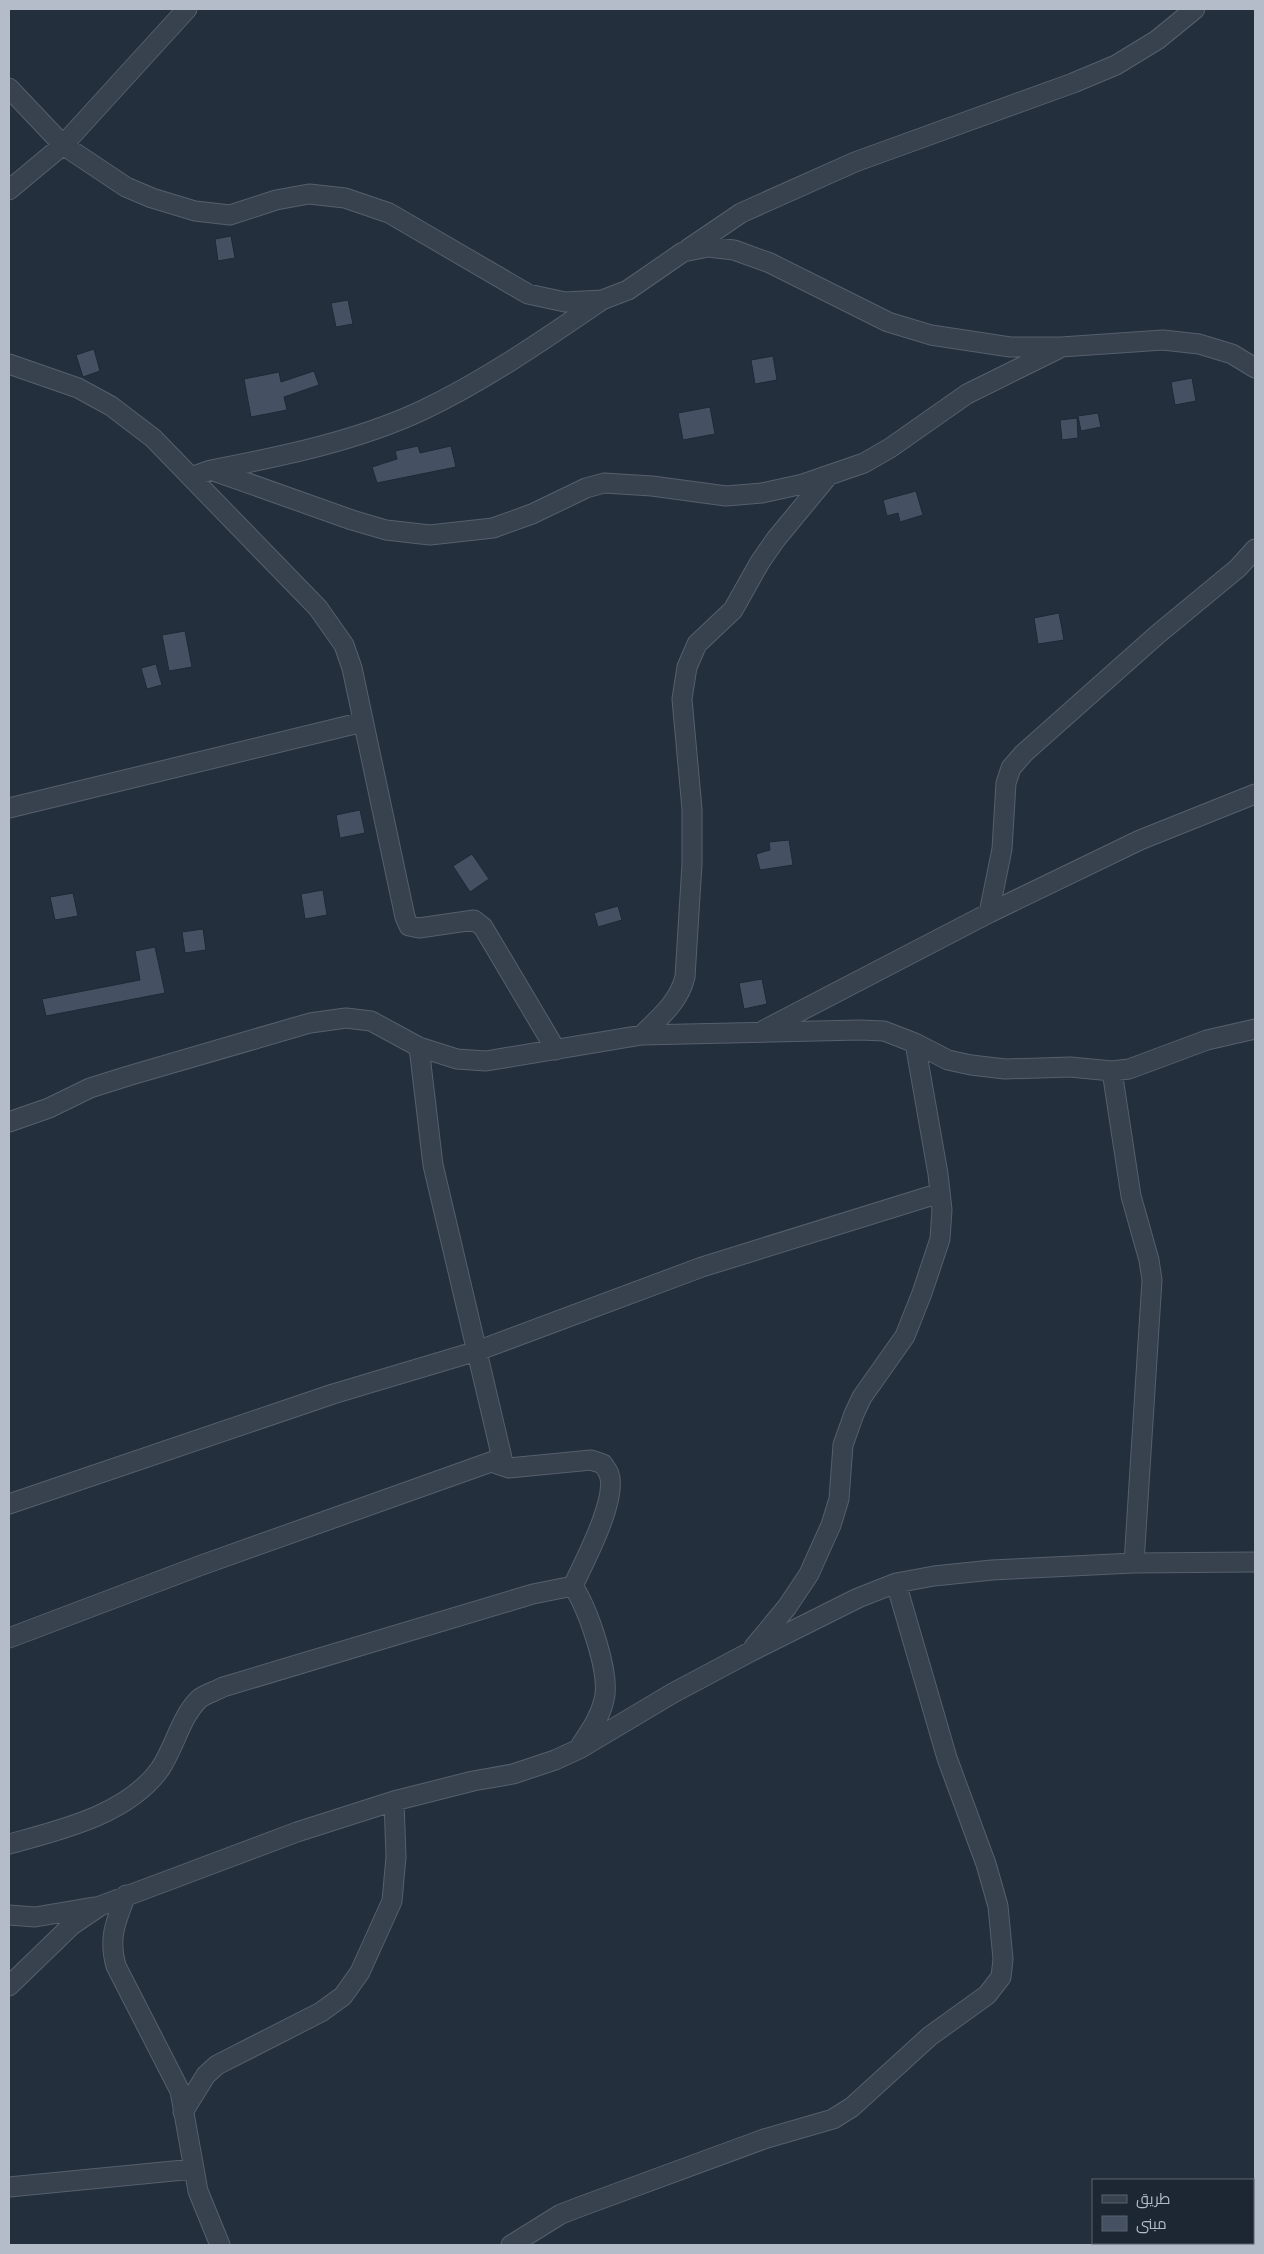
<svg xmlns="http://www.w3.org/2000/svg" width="1264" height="2254" font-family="Karla,Cairo,sans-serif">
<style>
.building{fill:#455162;stroke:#1f2835}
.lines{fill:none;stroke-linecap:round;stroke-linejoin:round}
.street-casing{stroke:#565f6c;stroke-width:21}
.street{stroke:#38414e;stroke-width:19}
</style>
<rect width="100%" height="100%" fill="#242f3e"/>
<path class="building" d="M231,236L235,258L218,261L215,239Z
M348,300L353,324L336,327L331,303Z
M94,349L100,371L83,377L76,355Z
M773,356L777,380L755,384L751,360Z
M314,371L319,385L284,397L287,410L251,417L244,379L279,372L281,382Z
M1192,378L1196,401L1175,405L1171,382Z
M710,407L715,434L683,440L678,413Z
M1098,413L1101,427L1081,431L1078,416Z
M1077,418L1078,438L1062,440L1060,420Z
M418,446L420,453L451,446L456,467L377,483L372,467L397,459L395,451Z
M916,491L923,515L900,522L898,513L887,516L883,500Z
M1059,613L1064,640L1038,644L1034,618Z
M185,631L192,667L169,671L162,635Z
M156,664L162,685L147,689L141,668Z
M360,810L365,833L340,838L336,815Z
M789,840L793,865L760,870L756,854L770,850L769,842Z
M472,854L489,879L470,892L453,866Z
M323,890L327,915L305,919L301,894Z
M73,893L78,916L55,920L50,897Z
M618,906L622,920L598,927L594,913Z
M203,929L206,950L185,953L182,932Z
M155,947L165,993L46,1016L42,999L140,980L135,951Z
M762,979L767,1004L744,1009L739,983Z"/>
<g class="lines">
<g class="street-casing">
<path id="street" d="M9,88L63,145L126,187L152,198L195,211L230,215L276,200L309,194L345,198L389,213L528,294L565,302L602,300L628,290L683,252L708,247L734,250L770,263L888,322L931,335L1010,347H1061L1163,340L1199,344L1232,354L1255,368
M9,190L63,145L187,9
M688,249L741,213L855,162L1073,83L1116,65L1157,40L1195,9
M9,364L78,388L111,406L153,438L318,608L344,645L352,668L405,917L409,926L419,928L474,920L483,927L556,1050
M211,470C283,456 357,441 423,410C486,380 545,339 602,300
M191,477L211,470L352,520L386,530L430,535L493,528L532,514L586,488L604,483L652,486L726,496L762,493L803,484L864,463L890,448L967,394L1058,349
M9,808L363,722
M989,913L1002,849L1006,783L1011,768L1024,753L1158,634L1238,568L1255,549
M764,1030L989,913L1140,840L1255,794
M642,1035C659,1018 679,1002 685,977L692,864V809L682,699L687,667L697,644L733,610L760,562L776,539L828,476
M419,1047L433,1165L502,1458L497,1464L509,1468L591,1460L603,1464C605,1467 608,1471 609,1474C618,1499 584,1562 573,1586
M1112,1071L1131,1196L1149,1260L1152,1280L1134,1563
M9,1122L49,1108L90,1088L128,1076L310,1023L346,1018L371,1021L419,1047L457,1059L486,1061L642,1035L860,1030L884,1031L915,1043L948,1060L971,1065L1005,1069L1070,1067L1112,1071L1129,1069L1207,1040L1255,1029
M9,1504L333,1394L477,1351L702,1267L940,1193
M573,1586C588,1609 611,1674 604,1700C600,1717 591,1730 581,1745
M9,1638L199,1566L502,1458
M754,1647L787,1607L809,1574L831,1525L839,1499L843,1445L854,1414L862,1397L905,1336L922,1293L940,1239L942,1210L938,1174L915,1043
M9,1844C60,1830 127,1815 160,1769C175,1747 180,1718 199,1699C205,1694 216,1691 223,1687L533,1594L573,1586
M126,1895C116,1921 108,1938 116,1966L180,2091L198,2191L220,2245
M9,1915L35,1917L94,1907
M9,1986L72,1925L100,1906L297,1832L394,1801L473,1781L513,1774L555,1760L579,1749L673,1693L750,1652L858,1598L896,1583L934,1576L992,1570L1134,1563L1255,1562
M183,2112L206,2075L217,2065L321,2012L343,1996L360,1972L392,1901L396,1857L394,1801
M9,2187L194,2169
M511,2245L561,2214L582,2206L764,2139L833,2119L852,2107L930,2036L987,1995L1001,1977L1003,1959L998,1906L986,1864L947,1758L896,1583"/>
</g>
<use href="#street" class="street"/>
</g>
<rect width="1264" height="2254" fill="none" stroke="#b4bcc9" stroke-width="20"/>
<rect x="1092" y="2179" width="162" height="65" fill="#1d2633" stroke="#59626f"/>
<rect x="1102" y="2195" width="25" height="8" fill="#38414e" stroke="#59626f"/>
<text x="1136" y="2204" font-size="15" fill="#b4bcc9">طريق</text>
<rect x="1102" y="2216" width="25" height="15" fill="#455162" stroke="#59626f"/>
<text x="1136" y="2229" font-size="15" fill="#b4bcc9">مبنى</text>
</svg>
